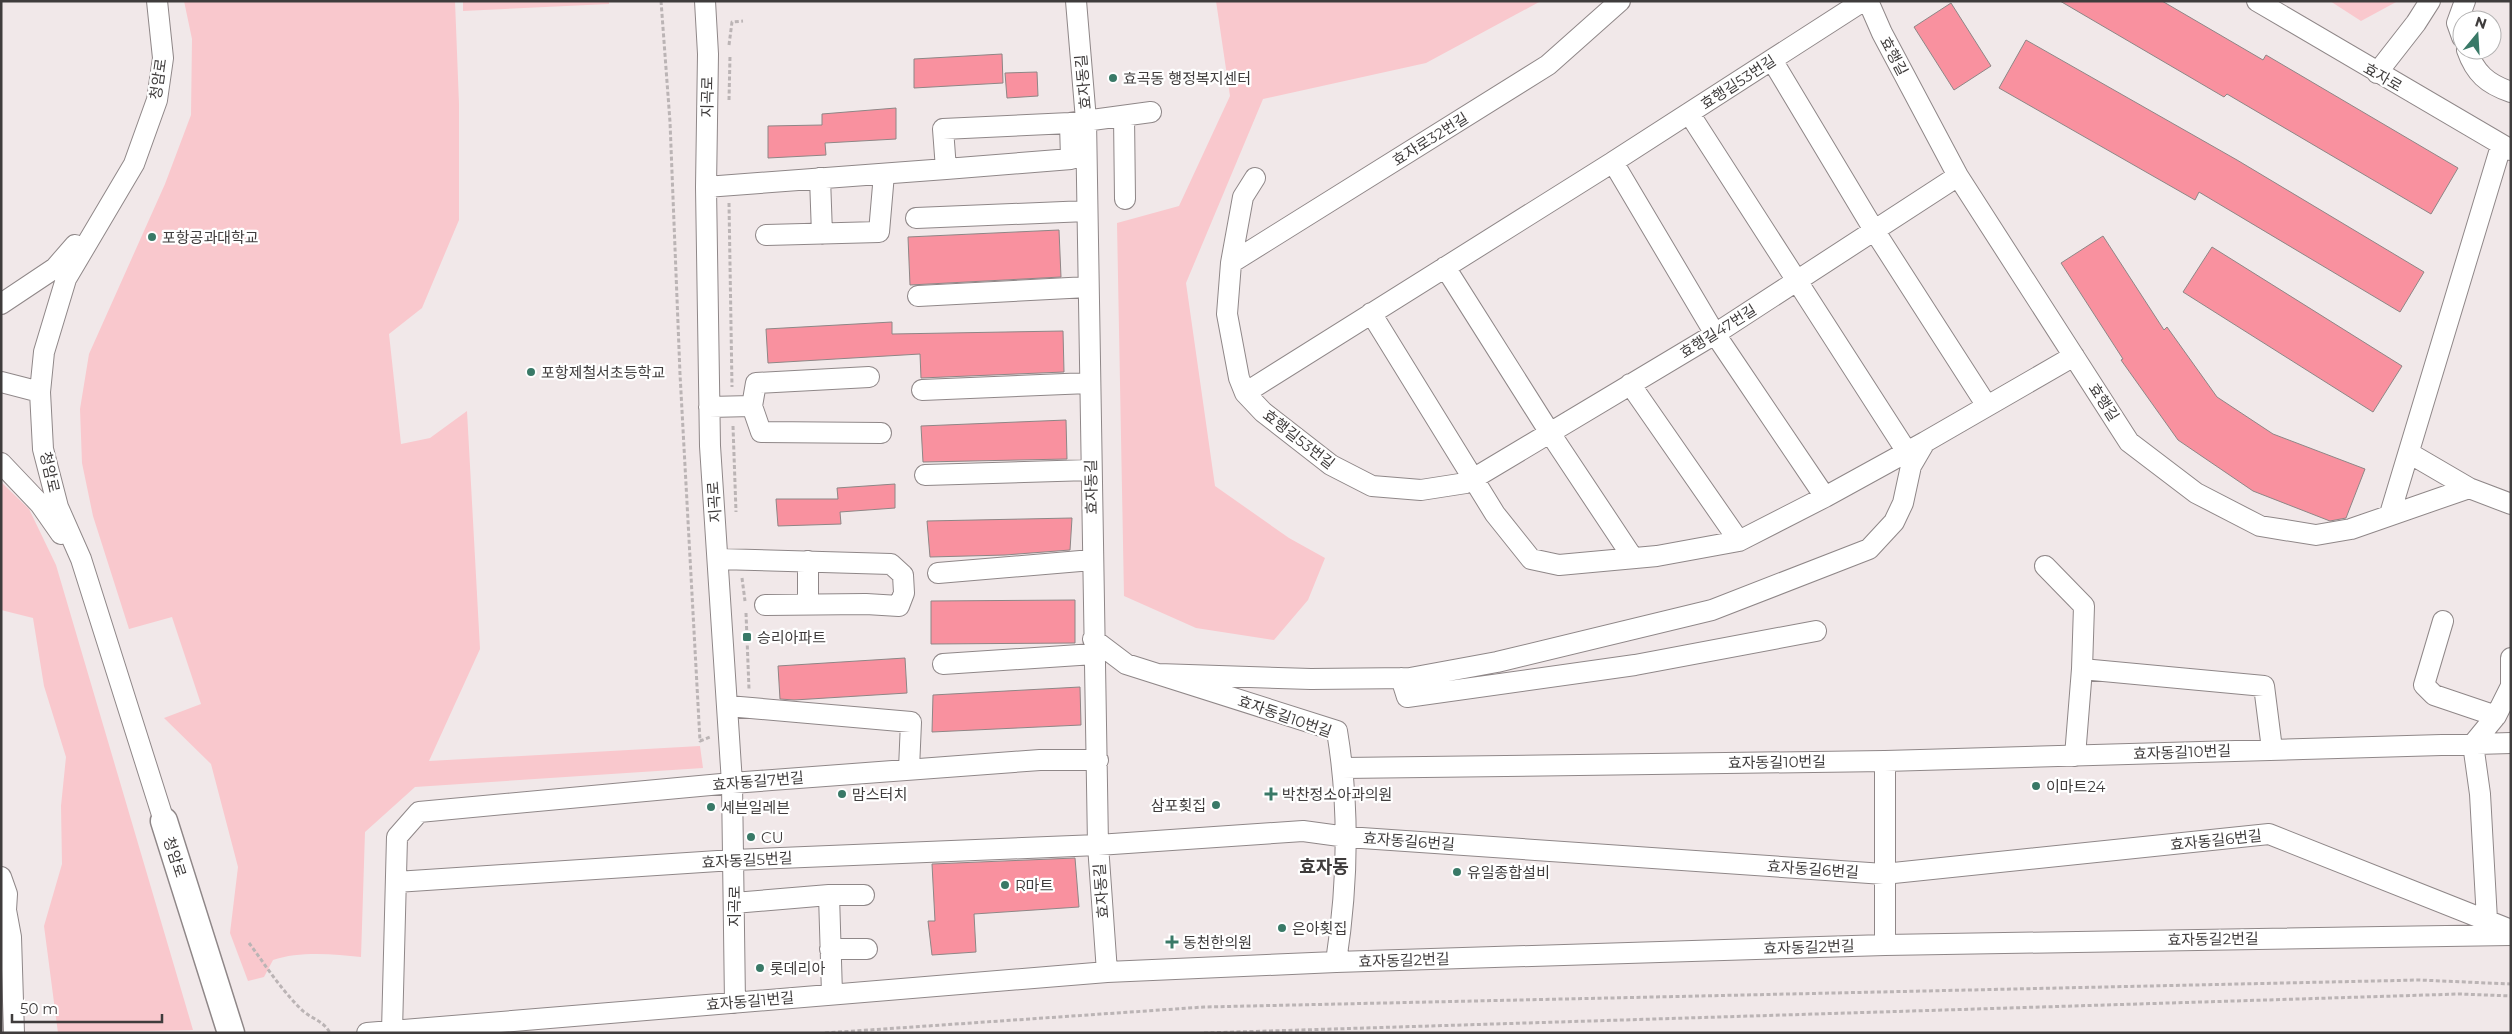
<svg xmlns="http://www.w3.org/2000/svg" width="2512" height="1034" font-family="Montserrat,'Noto Sans KR',sans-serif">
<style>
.green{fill:#f9c8cd}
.building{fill:#f9919f;stroke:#8e8686}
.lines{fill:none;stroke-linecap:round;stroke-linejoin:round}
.minor-casing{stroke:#8f8788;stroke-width:22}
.major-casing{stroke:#8f8788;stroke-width:29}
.path{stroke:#bbb4b5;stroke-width:3;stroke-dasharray:4 2.5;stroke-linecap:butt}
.minor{stroke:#fff;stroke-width:20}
.major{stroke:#fff;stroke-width:26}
.poi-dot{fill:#397967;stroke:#fff;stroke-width:2}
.labels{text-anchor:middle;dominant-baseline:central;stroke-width:4.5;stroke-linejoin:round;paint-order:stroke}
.street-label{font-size:15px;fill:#3f3c3c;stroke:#fff}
.poi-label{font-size:15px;fill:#3f3c3c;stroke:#fff;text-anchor:start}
.quarter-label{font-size:18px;font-weight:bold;fill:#3f3c3c;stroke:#fff}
</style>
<rect width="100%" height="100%" fill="#f1e8e9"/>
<path class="green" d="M184,1H455L459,104V220L422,308L389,334L401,444L430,438L467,411L480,649L429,761L700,746L703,768L415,787L365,832L361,957C334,954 299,951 273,960L264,977L248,981L230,933L238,867L211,764L164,718L201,704L172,617L129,629L93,516L82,463L80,409L89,354L165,184L191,115L192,39Z
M463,1H609V4L463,11Z
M1216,1H1541L1426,63L1263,99L1186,283L1215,486L1289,538L1325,558L1308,600L1274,640L1196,628L1124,596L1117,223L1179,206L1230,96Z
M2330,1H2398L2361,21Z
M1,482L29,509L56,565L193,1030L58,1033L44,926L62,864L61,806L66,757L44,686L33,618L1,610Z"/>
<path class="building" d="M2060,1H2162L2263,60L2266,55L2458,168L2431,214L2227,94L2224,97Z
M1951,3L1991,66L1954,90L1914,27Z
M2026,40L2237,160L2424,272L2400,312L2199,192L2195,200L1999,88Z
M1002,54L1003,83L914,88V59Z
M1037,72L1038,96L1007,98L1005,73Z
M896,108V139L825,143L826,155L768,158V126L822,125V114Z
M1059,230L1061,277L910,285L908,237Z
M2103,236L2164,330L2167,327L2217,397L2273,434L2365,469L2346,518L2330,521L2253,491L2178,440L2121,360L2123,359L2061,263Z
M2212,247L2402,366L2373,412L2183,292Z
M892,322V334L1063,331L1064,372L921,378L920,354L768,363L766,329Z
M1066,420L1067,459L923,462L921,426Z
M895,484V508L840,512L841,524L778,526L776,499H838L837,488Z
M1072,518L1070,550L1005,555L930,557L927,521Z
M1075,600V643L931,644V601Z
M905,658L907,693L794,700L780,699L778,666Z
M1080,687L1081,725L932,732L933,695Z
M1075,858L1079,907L974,914L976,952L932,955L928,921H935L932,864Z"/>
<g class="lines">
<g class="minor-casing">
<path id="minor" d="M157,1L163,58L157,100L134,164L66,279L44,352L40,392L43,449L58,507L81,559L164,821
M705,1L708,54L706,187L710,446L732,783L735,1003
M1076,1L1086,120L1098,845L1107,972
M1868,1L1882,33L1958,176L2129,442L2196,493L2260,526L2316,535L2351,529L2469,488
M2257,1L2511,150
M2462,37L2457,23L2465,1
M2467,50C2475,73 2487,84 2511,92
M1772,60L1874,230L1987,406
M2377,73L2416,23L2430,1
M1689,113L1907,452
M1124,116L1125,199
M1613,162L1863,1
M946,169L1071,159L1070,123
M820,178L822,234
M1255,178L1243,197L1231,263L1227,314L1239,378L1245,393L1263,412L1331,465L1372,486L1421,490L1466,483L1715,334L1958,176
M706,187L946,169L943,129L1070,123L1151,112
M916,218L1087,211
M766,235L879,232L884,174
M1231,263L1548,65L1620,1
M1445,267L1550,433L1633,558
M918,296L1088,287
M1,304L55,268L75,245
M1371,313L1495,514L1531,559L1559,565L1657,556L1739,541L1825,497L1925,442
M1,382L40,392
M1630,384L1739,541
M922,390L1089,383
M1245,393L1613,162L1715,334L1825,497
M752,406L756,383L869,377
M709,407L752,406L761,432L881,433
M2409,453L2469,488L2511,504
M1,463L40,504L61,534
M925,475L1090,470
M2390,514L2501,146
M718,559L891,564L903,575L904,593L899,606L866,604L765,605
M2045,566L2084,606L2082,669L2075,756
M938,573L1092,560
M808,604V561
M2443,621L2424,685L2434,695L2496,716
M1093,639L1126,664L1337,731C1350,809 1348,884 1336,962
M943,664L1094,654
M2082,669L2264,686L2272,749
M1158,674L1311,679L1410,678L1497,662L1712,610L1869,549L1894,522L1903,503L1911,466L1925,442L2074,356
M1401,678L1407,697L1635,665L1816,631
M728,706L911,722L909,769
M1343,768L1885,761L2511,743
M1,877L7,894L6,910L11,937L14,1033
M396,882L733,860L1098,845L1303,831L1347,837L1884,874L2269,834L2511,930
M829,895H864
M734,903L829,895L832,994
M2487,920L2480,794L2473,744L2496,716L2511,686V658
M1885,945V761
M830,949H867
M392,1031L397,837L419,812L732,783L1040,760H1098
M367,1033L1107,972L1336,962L1885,945L2511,935"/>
</g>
<g class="major-casing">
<path id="major" d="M164,821L231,1033"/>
</g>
<path class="path" d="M661,1L670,122L680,374L700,741L710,737
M729,45L732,22L743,21
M729,100L730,56
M729,203L732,387
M733,426L736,512
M742,578L745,601
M746,613L749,689
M249,943C266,966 282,991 303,1011C312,1019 324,1021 330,1033
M825,1033L1204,1007L2419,980L2511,984
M1204,1033L2459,994L2511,996"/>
<use href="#minor" class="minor"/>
<use href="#major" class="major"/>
</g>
<g class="poi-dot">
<circle cx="1113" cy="78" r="5"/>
<circle cx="152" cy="237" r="5"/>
<circle cx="531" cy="372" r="5"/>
<rect x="742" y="632" width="10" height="10" rx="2.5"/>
<circle cx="2036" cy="786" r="5"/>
<circle cx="842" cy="794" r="5"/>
<path d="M1268.5 786.5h5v5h5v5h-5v5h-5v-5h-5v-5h5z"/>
<circle cx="1216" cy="805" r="5"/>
<circle cx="711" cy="807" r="5"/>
<circle cx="751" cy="837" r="5"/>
<circle cx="1457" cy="872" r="5"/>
<circle cx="1005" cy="885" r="5"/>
<circle cx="1282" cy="928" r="5"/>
<path d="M1169.5 934.5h5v5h5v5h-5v5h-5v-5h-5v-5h5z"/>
<circle cx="760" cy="968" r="5"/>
</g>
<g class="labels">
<g class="street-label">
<text transform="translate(1894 56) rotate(62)">효행길</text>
<text transform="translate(2383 77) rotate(30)">효자로</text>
<text transform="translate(158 79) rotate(-82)">청암로</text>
<text transform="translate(1083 82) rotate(-95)">효자동길</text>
<text transform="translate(1738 82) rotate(-33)">효행길53번길</text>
<text transform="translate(707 97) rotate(-89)">지곡로</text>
<text transform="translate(1430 139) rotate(-32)">효자로32번길</text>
<text transform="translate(1718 331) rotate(-32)">효행길47번길</text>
<text transform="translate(2104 402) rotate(57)">효행길</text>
<text transform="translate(1299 439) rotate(38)">효행길53번길</text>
<text transform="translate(50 472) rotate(77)">청암로</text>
<text transform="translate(1091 487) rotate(-91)">효자동길</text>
<text transform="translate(714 502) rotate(-94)">지곡로</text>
<text transform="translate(1285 716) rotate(19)">효자동길10번길</text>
<text transform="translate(2182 752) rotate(-2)">효자동길10번길</text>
<text transform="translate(1777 762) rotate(-1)">효자동길10번길</text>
<text transform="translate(758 781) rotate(-5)">효자동길7번길</text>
<text transform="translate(2216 840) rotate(-6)">효자동길6번길</text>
<text transform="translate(1409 841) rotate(4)">효자동길6번길</text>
<text transform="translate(175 857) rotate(72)">청암로</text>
<text transform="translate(747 860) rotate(-3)">효자동길5번길</text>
<text transform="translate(1813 869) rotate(4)">효자동길6번길</text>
<text transform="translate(1101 891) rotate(-94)">효자동길</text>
<text transform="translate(734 906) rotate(-90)">지곡로</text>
<text transform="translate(2213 939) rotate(-1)">효자동길2번길</text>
<text transform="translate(1809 947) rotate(-2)">효자동길2번길</text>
<text transform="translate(1404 960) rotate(-2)">효자동길2번길</text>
<text transform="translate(750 1001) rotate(-5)">효자동길1번길</text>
</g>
<g class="poi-label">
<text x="1123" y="78">효곡동 행정복지센터</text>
<text x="162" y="237">포항공과대학교</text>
<text x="541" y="372">포항제철서초등학교</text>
<text x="757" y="637">승리아파트</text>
<text x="2046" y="786">이마트24</text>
<text x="852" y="794">맘스터치</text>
<text x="1282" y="794">박찬정소아과의원</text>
<text x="1206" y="805" text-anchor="end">삼포횟집</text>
<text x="721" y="807">세븐일레븐</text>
<text x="761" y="837">CU</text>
<text x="1467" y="872">유일종합설비</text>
<text x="1015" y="885">R마트</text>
<text x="1292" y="928">은아횟집</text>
<text x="1183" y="942">동천한의원</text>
<text x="770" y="968">롯데리아</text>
</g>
<g class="quarter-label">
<text x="1324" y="867">효자동</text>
</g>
</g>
<rect width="2512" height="1034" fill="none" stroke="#3f3c3c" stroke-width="5"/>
<g transform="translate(2477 35) rotate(18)"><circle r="24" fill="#ffffff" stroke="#b2b1b1"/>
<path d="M0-4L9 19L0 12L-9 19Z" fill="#397967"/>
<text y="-8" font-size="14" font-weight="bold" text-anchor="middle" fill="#3f3c3c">N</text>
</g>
<path d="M12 1014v8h150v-8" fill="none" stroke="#3f3c3c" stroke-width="2.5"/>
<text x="20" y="1014" font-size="15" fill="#3f3c3c" stroke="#ffffff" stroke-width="4" paint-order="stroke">50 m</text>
</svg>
